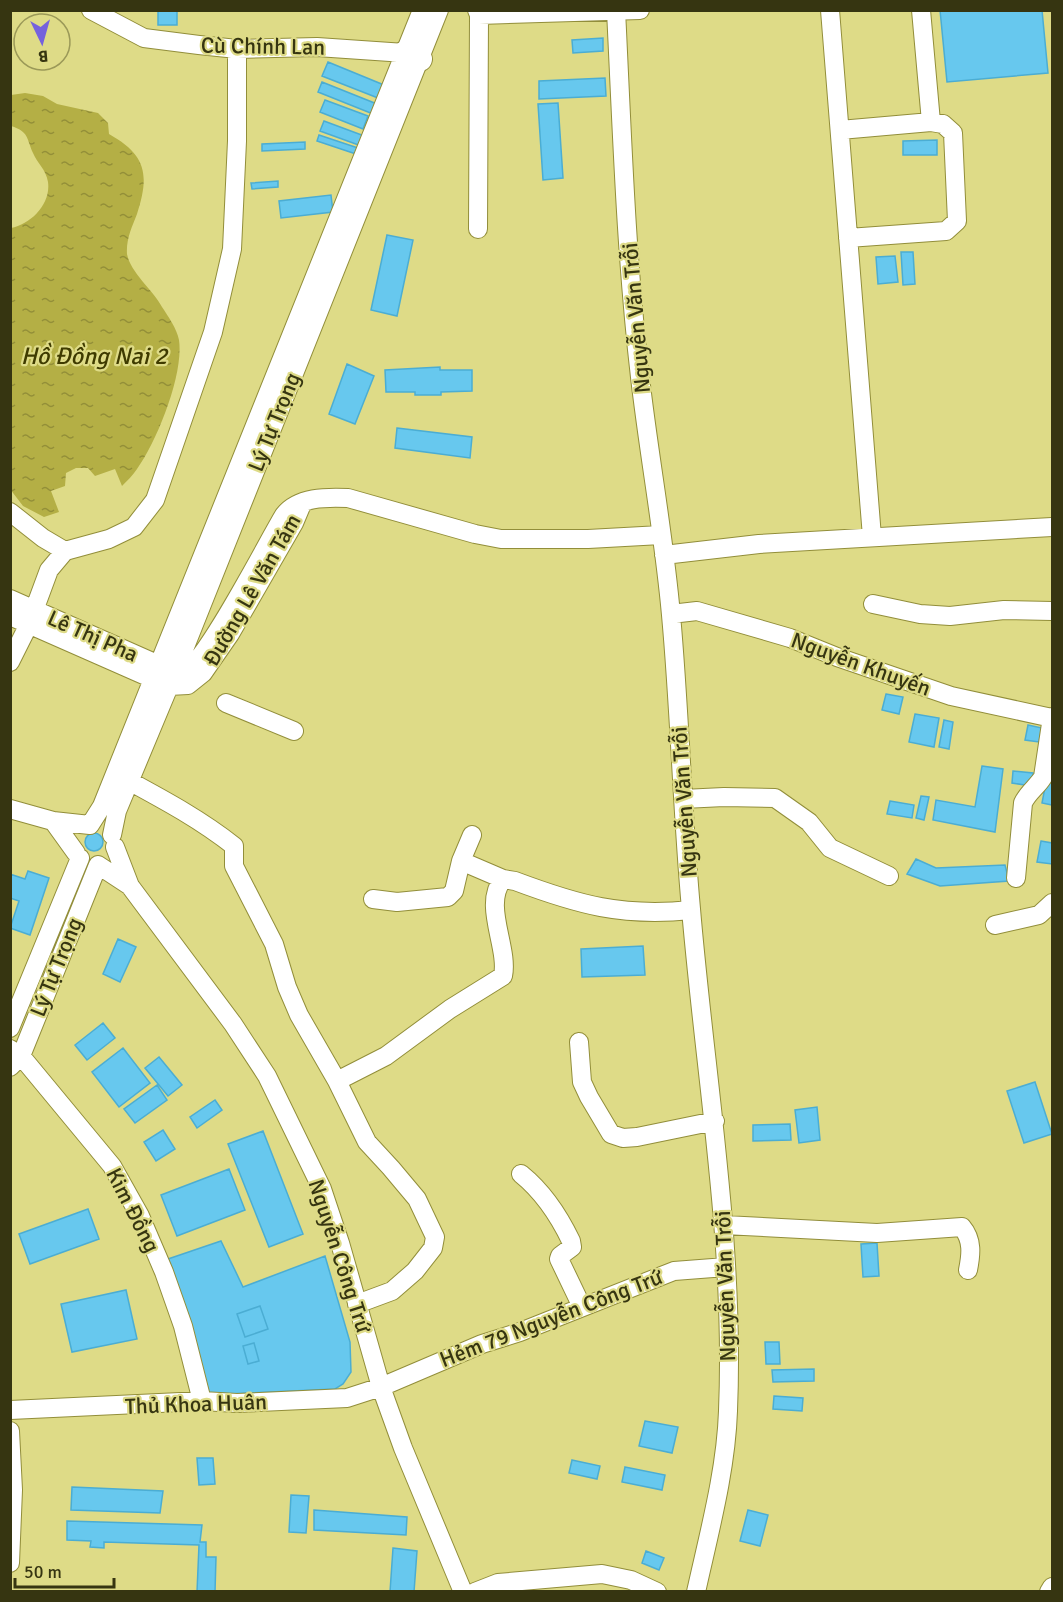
<svg xmlns="http://www.w3.org/2000/svg" width="1063" height="1602" font-family="Signika,sans-serif">
<style>
.water{fill:url(#water-ripples)}
.building{fill:#67c8ee;stroke:#4badd3;stroke-width:1.5}
.lines{fill:none;stroke-linecap:round;stroke-linejoin:round}
.minor-casing{stroke:#928e3a;stroke-width:20}
.major-casing{stroke:#928e3a;stroke-width:26}
.minor{stroke:#fff;stroke-width:18}
.major{stroke:#fff;stroke-width:24}
.labels{text-anchor:middle;dominant-baseline:central;stroke-width:4.5;stroke-linejoin:round;paint-order:stroke}
.street-label{font-size:22px;fill:#363511;stroke:#dedb87}
.water-label{font-size:24px;font-style:italic;fill:#3f3b00;stroke:#dedb87}
</style>
<defs>
<pattern id="water-ripples" width="26" height="14" patternUnits="userSpaceOnUse" patternTransform="scale(1.5)"><rect width="26" height="14" fill="#b4af45"/><path d="M2 4q2-2 4 0t4 0M15 11q2-2 4 0t4 0" fill="none" stroke="#938f38"/></pattern>
</defs>
<rect width="100%" height="100%" fill="#dedb87"/>
<path class="water" d="M25,93L43,96L57,104L98,113L108,123L109,134C146,155 150,174 137,214C132,227 126,239 127,254C130,272 153,290 162,307C168,316 177,329 179,340C184,374 157,441 137,469C133,475 127,481 122,486L115,469L95,476L88,468H76L66,473L65,486L51,491L59,512L44,517L23,506L10,489L11,228C31,224 51,204 48,182C46,169 37,163 33,153C26,137 29,132 11,126V95Z"/>
<path class="building" d="M158,10H177V25H158Z
M940,10H1042L1048,73L947,82Z
M603,38V51L573,53L572,40Z
M328,62L384,85L378,98L322,76Z
M605,78L606,96L539,99V81Z
M322,82L377,104L373,114L318,92Z
M325,100L368,116L363,129L320,112Z
M558,103L563,178L543,180L538,104Z
M324,121L367,137L364,147L320,131Z
M319,135L358,148L356,154L317,141Z
M937,140V155H903V141Z
M305,142V149L262,151V144Z
M278,181V187L252,189L251,183Z
M331,195L333,212L281,218L279,201Z
M387,235L413,240L397,316L371,310Z
M901,252H913L915,284L903,285Z
M895,256L898,282L878,284L876,257Z
M347,364L374,376L355,424L329,414Z
M440,367V370H472V391L441,392V395H415V392H386L385,370Z
M397,428L472,437L470,458L395,448Z
M886,694L903,697L899,714L882,710Z
M915,714L939,718L934,747L909,742Z
M944,720L953,722L949,749L939,747Z
M1028,725L1042,728L1039,742L1025,740Z
M982,766L1003,769L995,832L933,820L936,800L975,807Z
M1013,771L1033,773L1031,786L1012,783Z
M1047,777L1052,778V805L1042,803Z
M921,796L929,797L924,820L916,818Z
M890,801L914,805L912,818L887,814Z
M85 842a9 9 0 1 1 18 0a9 9 0 1 1-18 0Z
M1041,841L1052,843V864L1037,862Z
M916,859L936,868L1005,865L1009,881L940,886L907,874Z
M28,871L49,878L30,935L10,928L19,901L10,898V874L25,879Z
M118,939L136,947L120,982L103,974Z
M643,946L645,975L582,977L581,949Z
M103,1023L115,1038L87,1060L75,1045Z
M123,1048L150,1083L119,1107L92,1072Z
M159,1057L182,1085L168,1096L145,1068Z
M1035,1082L1052,1134L1024,1143L1007,1091Z
M157,1085L167,1100L135,1123L124,1109Z
M215,1100L222,1110L197,1128L190,1117Z
M817,1107L820,1140L799,1143L795,1110Z
M790,1124L791,1140L753,1141V1125Z
M163,1130L175,1149L156,1161L144,1142Z
M263,1131L303,1234L269,1247L228,1144Z
M229,1169L245,1210L177,1236L161,1195Z
M88,1209L99,1239L30,1264L19,1234Z
M221,1241L243,1287L325,1256L350,1342L351,1372L343,1384L335,1389L208,1395L165,1260Z
M877,1243L879,1276L863,1277L861,1244Z
M126,1290L137,1339L72,1352L61,1304Z
M260,1306L268,1329L245,1337L237,1314Z
M765,1342H779L780,1364H766Z
M254,1343L259,1361L248,1364L243,1346Z
M814,1369V1381L773,1382L772,1370Z
M774,1396L803,1398L802,1411L773,1409Z
M645,1421L678,1427L672,1453L639,1446Z
M197,1458H213L215,1484L199,1485Z
M572,1460L600,1466L597,1479L569,1473Z
M625,1467L665,1475L662,1490L622,1482Z
M72,1487L163,1491L160,1513L71,1510Z
M291,1495L309,1496L306,1533L289,1532Z
M314,1510L407,1517L406,1535L314,1530Z
M748,1510L768,1515L760,1546L740,1541Z
M67,1521L202,1525L200,1542H206V1557H216L215,1592H197L199,1545L104,1542V1548L90,1547L91,1541L67,1540Z
M393,1548L417,1551L414,1592H390Z
M646,1551L664,1558L659,1570L642,1563Z"/>
<g class="lines">
<g class="minor-casing">
<path id="minor" d="M91,10L144,38L199,45L237,49L317,47L405,53
M477,10L479,15L478,229
M616,10C622,133 626,256 640,377C649,456 664,535 671,615C680,713 682,811 691,909C705,1076 735,1242 728,1411C726,1471 709,1533 696,1592
M830,10L872,537
M921,10L931,122
M479,15L640,10
M840,130L931,122L943,124L953,133L957,221L946,231L848,238
M10,512L43,538L65,551
M664,555L759,544L1052,527
M10,599L159,665C167,669 176,675 185,671C207,661 267,543 284,515C298,497 326,497 348,498L475,534L501,539H588L661,535
M873,604L920,614L950,616L1004,610L1052,611
M671,614L697,611L790,638L837,657L951,696L1052,718
M10,616L169,686L188,685L203,673L230,634L294,523L302,504
M10,662L29,624L49,570L65,551L109,539L134,527L155,500L213,332L232,249L237,141V49
M226,703L294,731
M129,781C166,801 201,820 234,846V866L274,944L287,987L299,1015L337,1081L367,1142L391,1168L417,1199L435,1237L433,1248L415,1271L392,1291L357,1304
M683,799L724,797L775,798L809,822L830,848L889,876
M10,809L53,821L90,825L102,806L422,10
M53,821L76,853
M112,835L117,811L175,672L439,10
M472,835L461,861L503,879
M115,847L130,886L233,1024L267,1076L322,1189L340,1243L381,1387L403,1448L463,1592
M1016,878L1023,803C1028,792 1037,787 1043,777L1052,717
M373,899L397,902L448,897L454,891L461,861
M995,925L1039,915L1052,903
M10,1028L80,858
M579,1042L582,1082L589,1097L611,1134L623,1138L637,1137L715,1121
M10,1049L21,1056L112,1166L140,1216L164,1272L183,1326L202,1401
M10,1067L21,1056L98,865L130,886
M337,1081L386,1056L450,1009L503,976C509,947 482,905 503,879L515,881C579,905 622,917 691,910
M521,1174C542,1191 559,1216 571,1241L572,1247L560,1256L559,1259L582,1307
M724,1225L877,1233L962,1227C973,1240 971,1255 968,1270
M10,1410L202,1401L237,1403L347,1398L381,1387L482,1344L520,1332L674,1271L726,1267
M10,1431L13,1490L10,1563
M475,1592L498,1583L602,1574L631,1580L657,1592
M1049,1592L1052,1587"/>
</g>
<g class="major-casing">
<path id="major" d="M405,53L420,59"/>
</g>
<use href="#minor" class="minor"/>
<use href="#major" class="major"/>
</g>
<g class="labels">
<g class="street-label">
<text transform="translate(263 46) rotate(1)">Cù Chính Lan</text>
<text transform="translate(636 318) rotate(-95)">Nguyễn Văn Trỗi</text>
<text transform="translate(274 422) rotate(-68)">Lý Tự Trọng</text>
<text transform="translate(252 590) rotate(-60)">Đường Lê Văn Tám</text>
<text transform="translate(93 636) rotate(24)">Lê Thị Pha</text>
<text transform="translate(861 664) rotate(20)">Nguyễn Khuyến</text>
<text transform="translate(684 802) rotate(-94)">Nguyễn Văn Trỗi</text>
<text transform="translate(56 967) rotate(-68)">Lý Tự Trọng</text>
<text transform="translate(133 1210) rotate(63)">Kim Đồng</text>
<text transform="translate(340 1256) rotate(72)">Nguyễn Công Trứ</text>
<text transform="translate(725 1286) rotate(-92)">Nguyễn Văn Trỗi</text>
<text transform="translate(551 1318) rotate(-21)">Hẻm 79 Nguyễn Công Trứ</text>
<text transform="translate(196 1404) rotate(-2)">Thủ Khoa Huân</text>
</g>
<g class="water-label">
<text x="94" y="356">Hồ Đồng Nai 2</text>
</g>
</g>
<rect width="1063" height="1602" fill="none" stroke="#363511" stroke-width="24"/>
<g transform="translate(42 42) rotate(175)"><circle r="28" fill="#dedb87" stroke="#9b9958" stroke-width="1.5"/>
<path d="M0-4.5L10 22L0 15L-10 22Z" fill="#7562dd"/>
<text y="-9" font-size="16" font-weight="bold" text-anchor="middle" fill="#363511">B</text>
</g>
<path d="M15 1578v9h99v-9" fill="none" stroke="#363511" stroke-width="3"/>
<text x="24" y="1578" font-size="18" fill="#363511" stroke="#dedb87" stroke-width="4.5" paint-order="stroke">50 m</text>
</svg>
